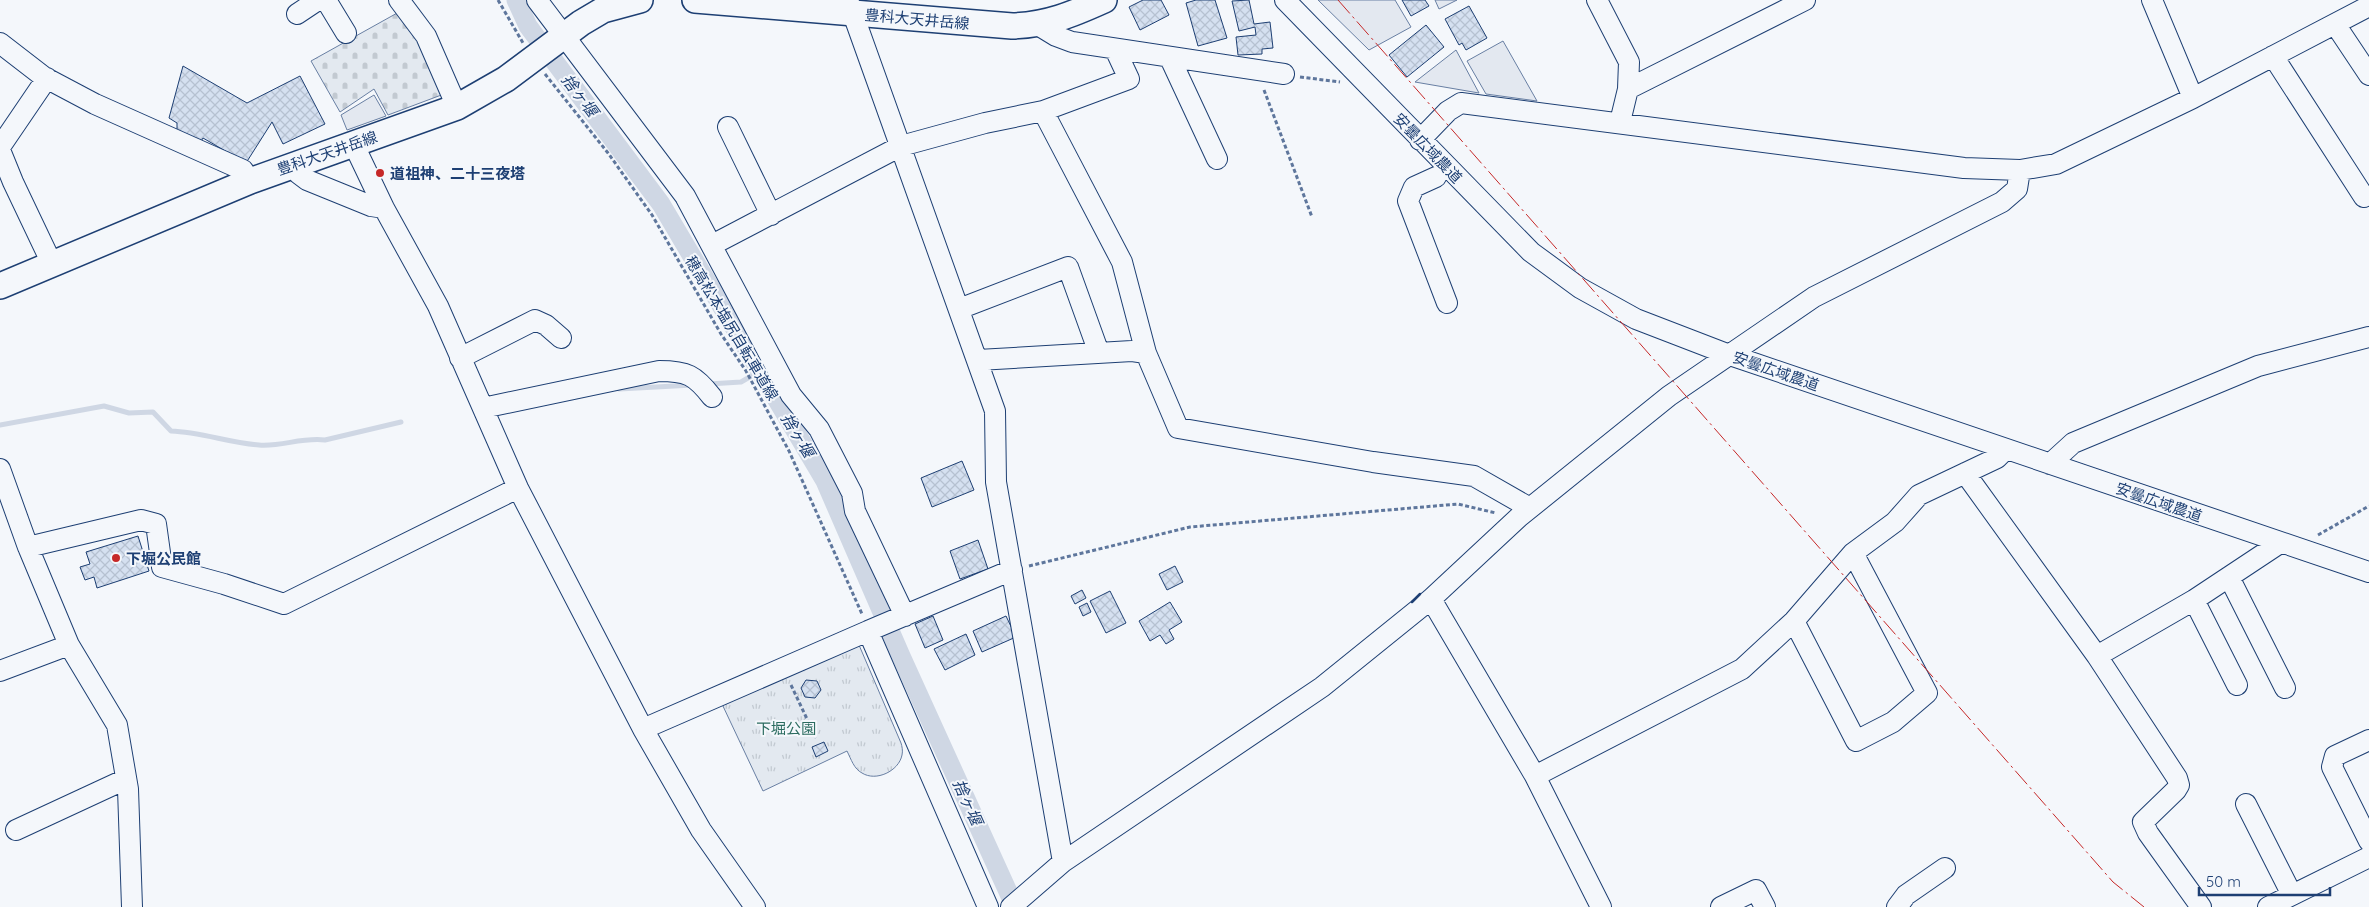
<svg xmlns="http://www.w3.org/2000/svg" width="2369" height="907" font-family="Quicksand,'Noto Sans JP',sans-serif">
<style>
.cemetery{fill:url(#cemetery-stones);stroke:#687fa3}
.park{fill:url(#park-tufts);stroke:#687fa3}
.parking{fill:#e3e8f0;stroke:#687fa3}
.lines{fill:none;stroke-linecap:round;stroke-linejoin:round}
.stream{stroke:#cfd7e4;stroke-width:5}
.canal{stroke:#cfd7e4;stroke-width:19}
.building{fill:url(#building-cross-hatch);stroke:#1d3f73}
.minor-casing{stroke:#1d3f73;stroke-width:22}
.major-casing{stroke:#1d3f73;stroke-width:28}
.path{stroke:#5e769c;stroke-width:3;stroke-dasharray:4 2.5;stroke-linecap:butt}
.minor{stroke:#f4f7fb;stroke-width:20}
.major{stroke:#f4f7fb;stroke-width:25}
.wall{stroke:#1d3f73;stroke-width:2.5}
.power{stroke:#c62828;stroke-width:1;stroke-dasharray:18 4 2.5 4;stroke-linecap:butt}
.poi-dot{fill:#c62828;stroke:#f4f7fb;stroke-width:2}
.labels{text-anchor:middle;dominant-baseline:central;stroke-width:4;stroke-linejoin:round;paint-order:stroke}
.street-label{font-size:15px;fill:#1d3f73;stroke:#f4f7fb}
.poi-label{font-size:15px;font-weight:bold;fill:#1d3f73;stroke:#f4f7fb;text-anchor:start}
.park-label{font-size:15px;fill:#2c6c60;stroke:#f4f7fb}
.water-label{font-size:16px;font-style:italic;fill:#1d3f73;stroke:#f4f7fb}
</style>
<defs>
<pattern id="cemetery-stones" width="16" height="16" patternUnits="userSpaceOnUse" patternTransform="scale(1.25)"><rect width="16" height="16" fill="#e3e9f0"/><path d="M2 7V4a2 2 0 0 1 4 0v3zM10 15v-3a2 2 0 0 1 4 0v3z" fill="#c2c9d1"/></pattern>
<pattern id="park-tufts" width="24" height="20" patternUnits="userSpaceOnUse" patternTransform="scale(1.25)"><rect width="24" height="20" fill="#e3e9f0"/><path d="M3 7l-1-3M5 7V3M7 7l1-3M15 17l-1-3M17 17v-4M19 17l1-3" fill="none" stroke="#c2c9d1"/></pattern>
<pattern id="building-cross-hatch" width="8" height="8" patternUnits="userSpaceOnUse" patternTransform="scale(1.25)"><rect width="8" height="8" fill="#d5e0f0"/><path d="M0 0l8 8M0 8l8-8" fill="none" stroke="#b6c1d1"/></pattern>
</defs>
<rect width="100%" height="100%" fill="#f4f7fb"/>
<path class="cemetery" d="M399,12L422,40L444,94L388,115L374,89L340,112L311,61Z"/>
<path class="park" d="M859,645L901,743C902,746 903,751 902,755C899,771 876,782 862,773C854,769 851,759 847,751L763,791L722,704Z"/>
<path class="parking" d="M1318,0H1395L1411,27L1369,50Z
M1435,0H1457L1439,9Z
M1503,41L1537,101L1486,94L1467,61Z
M1456,50L1479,93L1415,82Z
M374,95L386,116L347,130L341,115Z"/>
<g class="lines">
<path class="stream" d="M709,384L741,382L760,371
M619,389L693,385
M0,425L104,406L129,413L153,412L171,431C201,432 230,443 259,445C281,447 302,437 325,440L401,422"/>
<path class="canal" d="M516,0L528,26L661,204L825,481L901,656L1015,907"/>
</g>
<path class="building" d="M1143,0H1161L1169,15L1140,30L1129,7Z
M1196,0H1215L1227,38L1198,46L1186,3Z
M1249,0L1254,24L1270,22L1273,48L1262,49V54L1238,55L1236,37L1256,35L1255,27L1239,31L1232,1Z
M1402,0H1425L1429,6L1411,16Z
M1469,6L1487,38L1466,50L1462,43L1459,45L1445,19Z
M1426,25L1444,47L1407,77L1389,55Z
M183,66L247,103L300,76L325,124L283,144L272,122L246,163L203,138L200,143L177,133V123L169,118Z
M962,461L974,490L932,507L921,478Z
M138,536L149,571L97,588L94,577L85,580L80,567L90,564L86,552Z
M978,540L988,569L960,579L950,551Z
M1175,566L1183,582L1167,590L1159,574Z
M1082,590L1086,598L1075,604L1071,596Z
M1110,591L1126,623L1106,633L1090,601Z
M1170,602L1182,622L1169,630L1174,639L1166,644L1160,635L1150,641L1139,621Z
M1087,603L1091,612L1083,616L1079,607Z
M933,616L943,640L925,648L915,624Z
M1006,616L1016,637L982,652L973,631Z
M966,634L975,655L945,670L934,649Z
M806,680L817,681L821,690L815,698L805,697L801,688Z
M824,742L828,751L816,757L812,747Z"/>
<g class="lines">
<g class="minor-casing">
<path id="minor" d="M326,0L346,33
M399,0L426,36L457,107
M537,0L685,196L791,395L819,429L852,493L855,511L905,616
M848,0L995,411L996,482L1063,862
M1285,0L1531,252L1580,288L1636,319L1727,354L2369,572
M1597,0L1629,62L1628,89L1620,122
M2152,0L2193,98
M297,14L318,0
M2335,24L2369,75
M1038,25L1056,36L1072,42L1284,74
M0,43L44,77L95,104L243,170L250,181
M2273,56L2364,197
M1170,58L1217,159
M1628,89L1805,0
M1043,111L1122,262L1146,353L1178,428L1373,462L1474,476L1530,508
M728,127L771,215
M1420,140L1448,111L1461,103L1964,168L2020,170L2056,164L2193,98L2369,6
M353,143L384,208L438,306L518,488L643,729L701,830L755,907
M0,147L47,78
M0,150L13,182L52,264
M293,164L299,174L307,180L371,206L384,208
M1436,177L1414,187L1408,201L1447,303
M712,245L901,146L985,123L1043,111L1129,79L1115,49
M959,309L1068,267L1099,353
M460,358L535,320L546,325L561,338
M978,360L1132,351L1146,353
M483,408L659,371C687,371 695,375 712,397
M2050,464L2073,443L2258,366L2369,337
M0,469L28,547L69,645L117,725L128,789L132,907
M1965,473L2097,656L2177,778L2179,785L2176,790L2143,822L2148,833L2201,907
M28,547L141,520L156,524L162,567L224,584L284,604L518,488
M2229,577L2285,688
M1431,599L1535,776L1601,907
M2194,600L2237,685
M1794,621L1856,741L1893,722L1927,693L1853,553
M2097,656L2194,600L2280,543
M0,671L69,645
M643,729L868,631
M2369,740L2335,756L2332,767L2369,841
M1535,776L1742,669L1794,621L1853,553L1895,522L1919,495L1997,458L2006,449
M2246,804L2292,895
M16,830L126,779
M988,907L868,631L1012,570
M1011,907L1063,862L1322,687L1431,599L1519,517L1669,396L1814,297L2002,202L2017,189L2020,170
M1721,907L1756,890L1765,907
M1897,907L1906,895L1945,868
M2268,907L2369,857"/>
</g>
<g class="major-casing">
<path id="major" d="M695,0L1012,26C1047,25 1073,14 1104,0
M0,286L250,181L457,107L506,79L581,23L603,10L640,0"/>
</g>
<path class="path" d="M498,0L523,43
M545,74L608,153L652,215L721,334L746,371L789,451L862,614
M1300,77L1340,82
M1264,90L1312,217
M2318,535L2369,506
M1029,566L1190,527L1458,504L1496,513
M791,685L816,738"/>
<use href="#minor" class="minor"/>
<use href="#major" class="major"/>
<path class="wall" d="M1412,602L1420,594"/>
<path class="power" d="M1338,0L2113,882L2144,907"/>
</g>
<g class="poi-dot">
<circle cx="380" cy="173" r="5"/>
<circle cx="116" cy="558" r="5"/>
</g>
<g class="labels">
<g class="street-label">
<text transform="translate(917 19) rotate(5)">豊科大天井岳線</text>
<text transform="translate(1428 148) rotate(46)">安曇広域農道</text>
<text transform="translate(327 153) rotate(-19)">豊科大天井岳線</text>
<text transform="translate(732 328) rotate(59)">穂高松本塩尻自転車道線</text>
<text transform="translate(1776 371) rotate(19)">安曇広域農道</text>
<text transform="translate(2159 502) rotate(19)">安曇広域農道</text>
</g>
<g class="poi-label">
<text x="390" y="173">道祖神、二十三夜塔</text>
<text x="126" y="558">下堀公民館</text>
</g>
<g class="park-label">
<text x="786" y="728">下堀公園</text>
</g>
<g class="water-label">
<text transform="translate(580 95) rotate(53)">捨ヶ堰</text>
<text transform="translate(798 435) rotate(59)">捨ヶ堰</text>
<text transform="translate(968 802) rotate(66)">捨ヶ堰</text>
</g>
</g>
<path d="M2199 887v8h131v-8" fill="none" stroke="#1d3f73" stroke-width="2.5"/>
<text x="2206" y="887" font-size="15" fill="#1d3f73" stroke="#f4f7fb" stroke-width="4" paint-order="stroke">50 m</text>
</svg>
